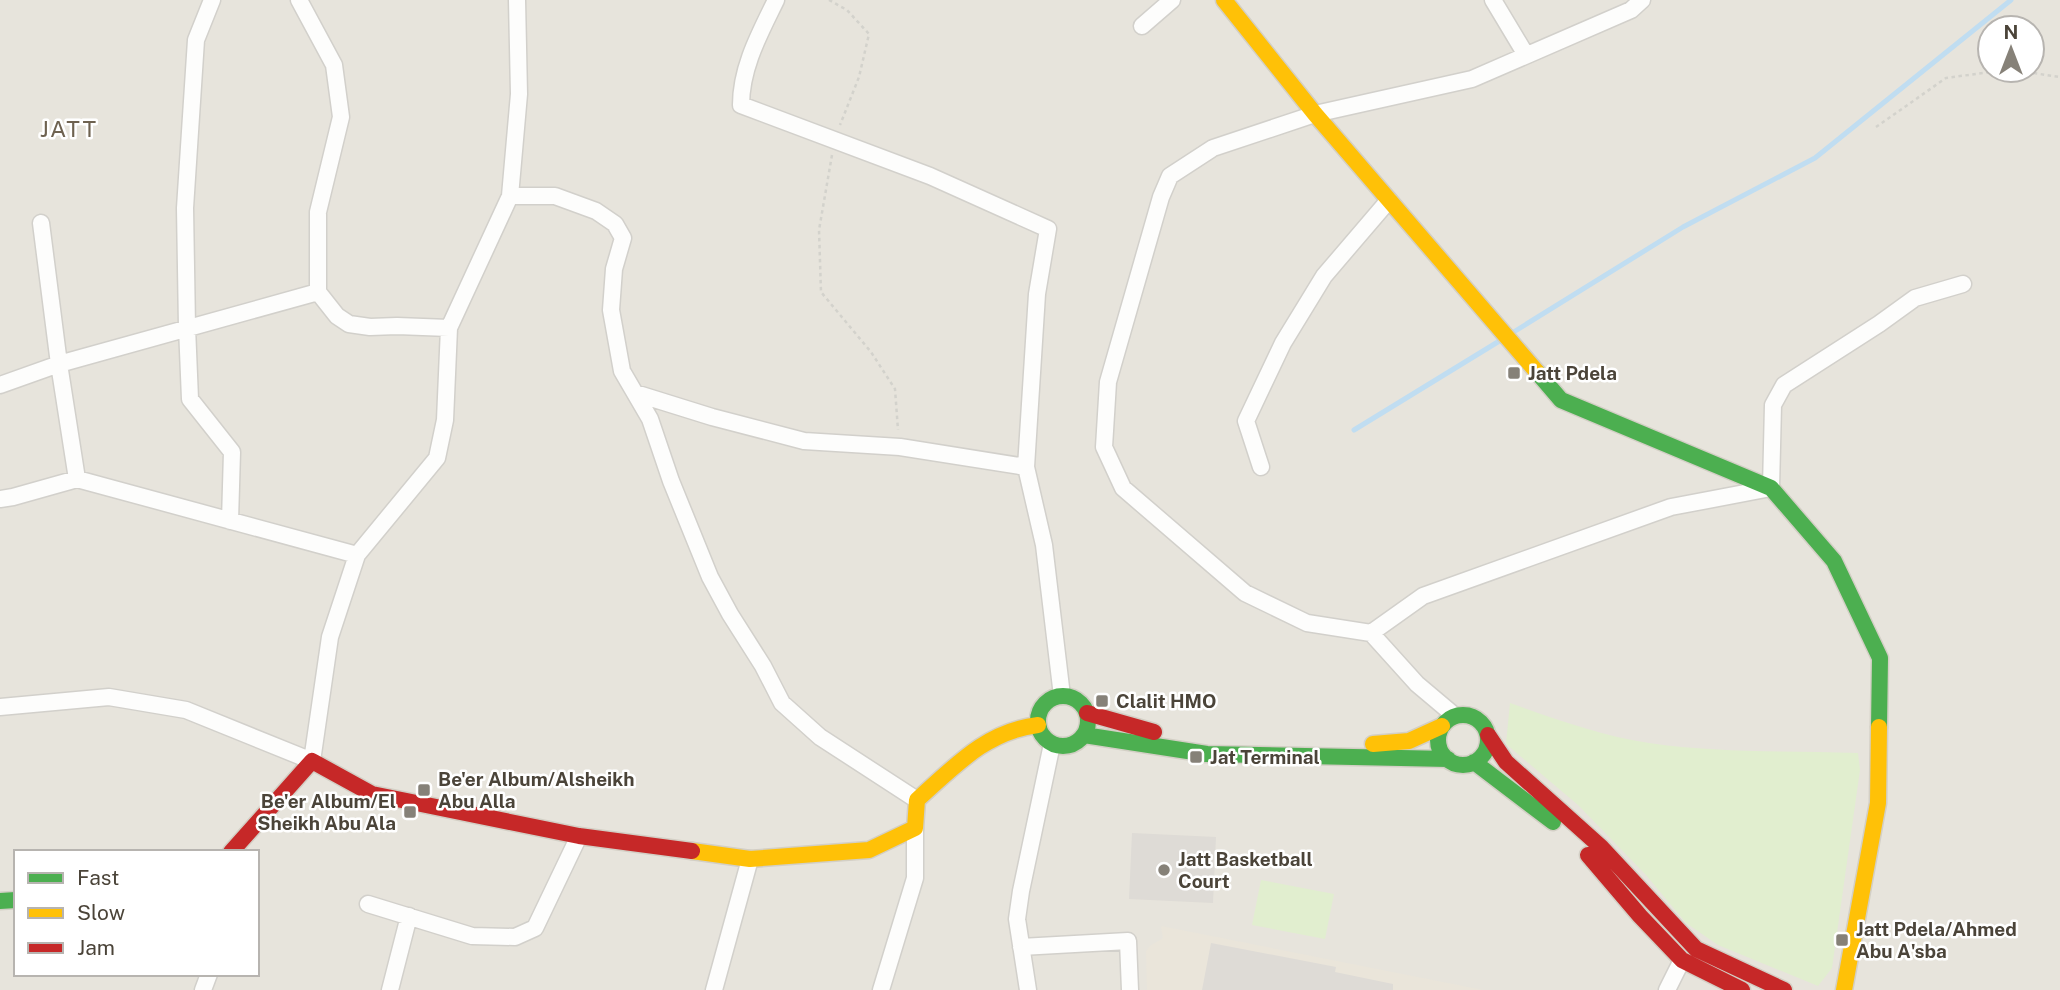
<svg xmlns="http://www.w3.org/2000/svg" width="2060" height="990" font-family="'Public Sans',sans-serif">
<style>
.residential{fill:#e7e4dc;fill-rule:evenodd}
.education{fill:#eae5da}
.green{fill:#e1eecf}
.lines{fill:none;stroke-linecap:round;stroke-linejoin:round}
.stream{stroke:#c0ddf1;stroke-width:5}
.building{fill:#dedbd6}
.street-casing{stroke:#d2d0cb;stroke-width:19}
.fast-casing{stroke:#d3cfc5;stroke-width:19}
.slow-casing{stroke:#d3cfc5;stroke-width:19}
.jam-casing{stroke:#d3cfc5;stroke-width:19}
.path{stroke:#d3d2cc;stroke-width:2.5;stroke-dasharray:3.5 3.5;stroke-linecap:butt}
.street{stroke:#fdfdfc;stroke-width:16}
.fast{stroke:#4caf50;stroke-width:16}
.slow{stroke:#ffc107;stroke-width:16}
.jam{stroke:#c62828;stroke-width:16}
.poi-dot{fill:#868178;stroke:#fff;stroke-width:2.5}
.labels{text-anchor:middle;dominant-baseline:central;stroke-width:5;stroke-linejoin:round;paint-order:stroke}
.poi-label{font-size:19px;font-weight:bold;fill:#4b4439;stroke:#fff;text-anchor:start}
.quarter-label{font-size:23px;letter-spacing:2px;fill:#6e6250;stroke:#fff}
</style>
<rect width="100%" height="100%" fill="#f4f2ee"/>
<path class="residential" d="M0,0H2060V990H0ZM1990,28H2032V70H1990ZM16,852H257V974H16Z"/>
<path class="education" d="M1161,926L1483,990H1147L1146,951L1150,946L1163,938Z"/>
<path class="green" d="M1510,703C1555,719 1602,736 1649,743C1718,753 1789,751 1858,753L1860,770L1832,968L1818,986L1718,945L1686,923L1646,875L1578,805L1506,744Z
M1261,880L1334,894L1325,939L1252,925Z"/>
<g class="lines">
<path class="stream" d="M1512,333L1683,227L1815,158L2011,0
M1354,430L1501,340"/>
</g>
<path class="building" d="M1132,833L1216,837L1213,903L1129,899Z
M1211,943L1336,967L1335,972L1393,984V990H1202Z"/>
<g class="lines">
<g class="street-casing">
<path id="street" d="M212,0L196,40L185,208L187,327L190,399L232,452L230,521
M299,0L334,65L341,117L318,212V292L337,316L349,324L370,327L397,326L449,328
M776,0C760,33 741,67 741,105L930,176L1048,229L1037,294L1026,467L1044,545L1062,696
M1493,0L1526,55
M1142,26L1172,0
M510,196H555L596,211L615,224L623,238L614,269L611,310L622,371L650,419L671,481L710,577L730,614L763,666L782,703L820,737L917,800
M41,223L59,364L77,479L357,555
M0,385L59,364L318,292
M635,393L712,417L804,441L900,447L1026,467
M1261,467L1246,421L1283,343L1324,276L1389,200
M0,499L13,497L77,479
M1371,633L1423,596L1671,507L1771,488L1773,405L1784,385L1879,324L1915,298L1963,284
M0,707L109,697L186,710L312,761L330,637L357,555L437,458L445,420L449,328L510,196L519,94L517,0
M1455,716L1417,684L1371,633L1307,623L1245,593L1123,488L1104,447L1108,382L1161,197L1170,176L1213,148L1315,114L1472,79L1631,10L1642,0
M368,904L472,936L515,937L535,928L579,836
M1021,947L1128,941L1130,990
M203,990L209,974
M390,990L409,916
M714,990L750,859
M881,990L915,878V828
M1028,990L1017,919L1021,891L1052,744
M1667,990L1682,960"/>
</g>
<g class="fast-casing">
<path id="fast" d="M1537,372L1561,400L1771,488L1834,561L1880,658L1879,727
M1038 721a25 25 0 1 1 50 0a25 25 0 1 1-50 0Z
M1438 740a25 25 0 1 1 50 0a25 25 0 1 1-50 0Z
M1084,735L1207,754L1448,759
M1474,762L1553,822
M0,901L16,900"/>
</g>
<g class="slow-casing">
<path id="slow" d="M1224,0L1315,114L1537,372
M1373,744L1409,741L1442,726
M692,851L750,859L869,850L915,828L917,800C954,767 986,731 1038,725
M1844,990L1878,803L1879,727"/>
</g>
<g class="jam-casing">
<path id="jam" d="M1087,713L1154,732
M1488,735L1506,762L1601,847L1696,949L1784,990
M231,852L312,761L372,794L579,836L692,851
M1588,855L1640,916L1682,960L1742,990"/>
</g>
<path class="path" d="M829,0L847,10L869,34L859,77L840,125
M2013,70L2060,77
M1876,127L1946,78L2005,70
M832,155L819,230L821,292L871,352L895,389L898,430"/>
<use href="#street" class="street"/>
<use href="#fast" class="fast"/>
<use href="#slow" class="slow"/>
<use href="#jam" class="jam"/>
</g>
<g class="poi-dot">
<rect x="1507" y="366" width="14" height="14" rx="3.5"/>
<rect x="1095" y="694" width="14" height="14" rx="3.5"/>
<rect x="1189" y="750" width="14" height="14" rx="3.5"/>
<rect x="417" y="783" width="14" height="14" rx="3.5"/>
<rect x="403" y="805" width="14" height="14" rx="3.5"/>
<circle cx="1164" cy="870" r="7"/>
<rect x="1835" y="933" width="14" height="14" rx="3.5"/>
</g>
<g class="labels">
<g class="poi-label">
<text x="1528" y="373">Jatt Pdela</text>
<text x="1116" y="701">Clalit HMO</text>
<text x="1210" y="757">Jat Terminal</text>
<text x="438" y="779">Be'er Album/Alsheikh<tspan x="438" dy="22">Abu Alla</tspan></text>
<text x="396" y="801" text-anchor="end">Be'er Album/El<tspan x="396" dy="22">Sheikh Abu Ala</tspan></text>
<text x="1178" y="859">Jatt Basketball<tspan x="1178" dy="22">Court</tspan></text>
<text x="1856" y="929">Jatt Pdela/Ahmed<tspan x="1856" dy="22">Abu A'sba</tspan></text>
</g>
<g class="quarter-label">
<text x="69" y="128">JATT</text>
</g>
</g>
<rect x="14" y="850" width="245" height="126" fill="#ffffff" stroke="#b7b4b0" stroke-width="2"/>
<rect x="28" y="873" width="35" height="10" fill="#4caf50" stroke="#b7b4b0" stroke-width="2"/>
<text x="77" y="885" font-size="21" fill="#4b4439">Fast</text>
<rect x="28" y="908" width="35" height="10" fill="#ffc107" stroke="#b7b4b0" stroke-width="2"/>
<text x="77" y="920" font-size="21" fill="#4b4439">Slow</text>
<rect x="28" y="943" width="35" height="10" fill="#c62828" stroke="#b7b4b0" stroke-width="2"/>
<text x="77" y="955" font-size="21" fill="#4b4439">Jam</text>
<g transform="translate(2011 49)"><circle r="33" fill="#ffffff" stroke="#b7b4b0" stroke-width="2"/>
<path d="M0-5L12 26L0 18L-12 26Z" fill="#868178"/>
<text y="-10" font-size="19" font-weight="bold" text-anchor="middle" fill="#4b4439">N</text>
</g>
</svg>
